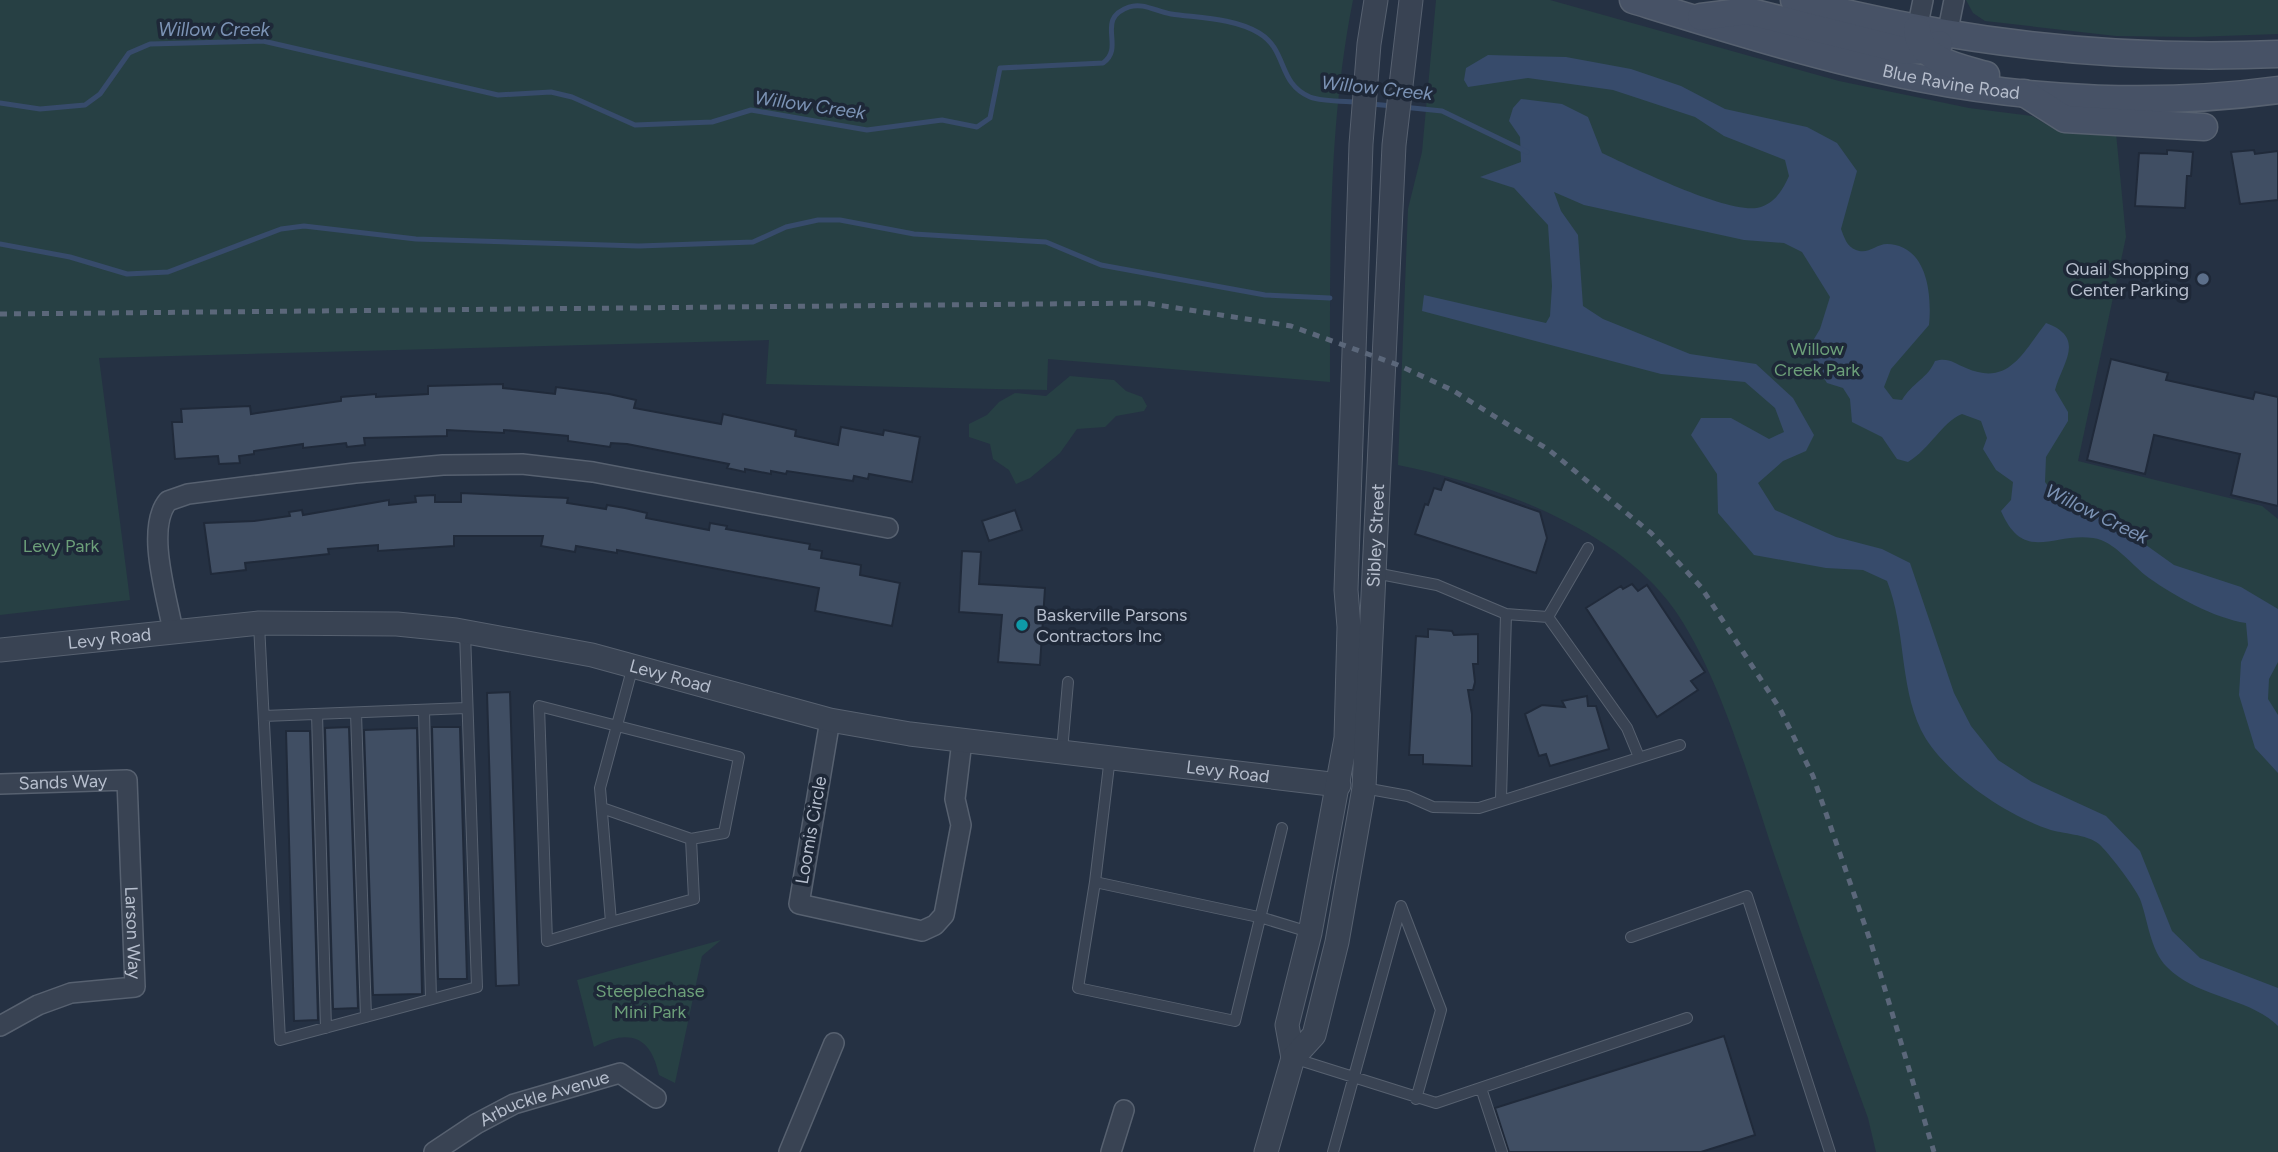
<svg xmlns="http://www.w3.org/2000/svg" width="2278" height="1152" font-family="Figtree,sans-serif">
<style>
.green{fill:#274044}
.water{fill:#374b6b}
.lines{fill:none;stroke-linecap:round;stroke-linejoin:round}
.stream{stroke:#374b6b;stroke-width:5}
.building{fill:#404e63;stroke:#202a3a;stroke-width:2}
.service-casing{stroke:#576170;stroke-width:12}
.minor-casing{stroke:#576170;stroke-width:22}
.tertiary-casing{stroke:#576170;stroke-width:25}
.secondary-casing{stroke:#576170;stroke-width:29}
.service{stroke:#394353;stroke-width:10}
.minor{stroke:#394353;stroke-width:19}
.tertiary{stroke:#394353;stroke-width:23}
.secondary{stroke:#475266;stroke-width:26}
.rail{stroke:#5b677a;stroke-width:5;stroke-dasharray:7 7;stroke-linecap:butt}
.service-dot{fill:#5c6f8a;stroke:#1e2838;stroke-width:2.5}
.culture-dot{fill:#0f9aa8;stroke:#1e2838;stroke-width:2.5}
.labels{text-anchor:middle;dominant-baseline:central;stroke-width:7;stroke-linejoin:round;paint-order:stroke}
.street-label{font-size:18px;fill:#b6becd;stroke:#1e2838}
.poi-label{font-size:18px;fill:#b6becd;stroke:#1e2838;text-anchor:end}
.park-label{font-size:18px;fill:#6c9f79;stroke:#1e2838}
.water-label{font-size:19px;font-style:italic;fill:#7c93b5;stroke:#1e2838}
</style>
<rect width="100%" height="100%" fill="#253143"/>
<path class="green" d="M0,0H1353C1328,125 1330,255 1330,382L1048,359L1047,390L766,384L769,340L99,358L130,600L0,615Z
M1436,0H1550L1839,81L1969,108L2032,116L2051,127L2116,133L2126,237L2078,461L2262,506L2278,519V1152H1876L1868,1118C1836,1030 1804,942 1774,854C1749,779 1719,673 1674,609C1616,527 1492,484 1398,465L1408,209L1422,152Z
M1966,0H2278V34L2193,37L2116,36L1985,21L1973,13Z
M1070,376L1114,380L1126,391L1142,397L1147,406L1144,411L1116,416L1105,427L1077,429L1060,453L1030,478L1016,484L1009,470L993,459L990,444L969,437V424L987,415L999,402L1015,393L1046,396Z
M721,940L702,956L675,1083L659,1075C651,1036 629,1028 594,1047L577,980Z"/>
<path class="water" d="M1488,55L1566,57L1631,69L1681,86L1725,109L1807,127L1837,143L1857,171L1841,229C1844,237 1847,247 1856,250C1868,255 1876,244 1887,244C1928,245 1932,296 1929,325L1891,369L1884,387L1893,399L1902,400C1912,383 1928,378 1935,361C1948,357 1954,363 1966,368C2009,387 2023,352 2046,323C2087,338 2062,363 2055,390L2068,412V421L2046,457L2045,482L2051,490L2097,510L2174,565L2241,587L2278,609V662L2269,679L2268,699L2278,715V773L2255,748L2239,695L2241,662L2248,645L2246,623C2214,618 2176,597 2149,578C2132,566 2115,541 2093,538C2053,532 2024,564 2001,511L2011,500L2013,482L1996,470L1983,449L1987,438L1981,421L1962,414C1941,423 1931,448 1908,462L1897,459L1882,437L1852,422L1850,399L1843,388L1827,383L1814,363L1811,344L1820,329L1830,297L1802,252L1784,243L1744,240L1584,205L1554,192L1561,211L1578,235L1583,306L1603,319L1690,354L1756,364L1793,398L1814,435L1806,451L1783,461L1758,483L1775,510L1836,537L1882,549L1910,563L1954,693L1971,726L1998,760L2032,782L2106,816L2140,851L2172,931L2200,958L2278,988V1026C2249,997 2197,998 2167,967C2150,950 2148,920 2140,899C2135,887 2108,852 2099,844C2087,834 2062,834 2048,829C2004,814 1942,772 1921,730C1899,683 1906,629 1887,581L1863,570L1826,568L1754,555L1718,513L1717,474L1691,435L1701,418H1731L1769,439L1784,432L1775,408L1745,382L1661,374L1422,311L1424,295L1546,323L1550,316L1552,286L1548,225L1514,188L1480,177L1521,162L1520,137L1509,121L1513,108L1521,99L1562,104L1588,117L1602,153C1632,167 1733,217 1761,207C1776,202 1783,189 1789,176L1785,160L1724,136L1695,117L1613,90L1528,78L1468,87L1464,80L1466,68Z"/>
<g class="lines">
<path class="stream" d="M0,103L40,109L85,105L100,94L129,53L150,44L263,41L498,95L551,92L572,97L635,125L712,122L751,110L867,130L942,120L977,127L990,118L1000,68L1103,63C1126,47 1094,19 1129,7C1143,2 1157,12 1171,14C1199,18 1234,18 1259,33C1288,50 1277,83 1310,97C1323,102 1344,101 1358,102
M1371,104L1393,106
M1403,107L1442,111L1527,152
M0,244L70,257L127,274L168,272L281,229L304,226L416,239L639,246L753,242L786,227L818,220H840L914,234L1046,242L1101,265L1265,295L1330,298"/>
</g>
<path class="building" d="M2167,150L2193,152L2191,176H2187L2185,208L2135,206L2139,153L2167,154Z
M2254,150L2255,154L2278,151V200L2240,204L2231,152Z
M2111,359L2168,373L2166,380L2253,399L2255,392L2278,397V506L2231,495L2240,454L2154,435L2145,474L2087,460Z
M503,384V388L555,394L556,387L609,394L636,400L634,408L721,424L723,414L796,430L795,436L838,445L841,427L883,435L884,430L920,437L912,482L869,474L868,479L854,476L853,481L787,471L786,474L771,471V474L745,469V472L727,468L729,464L627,444L611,443L610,447L568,441V436L504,430V433L447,430V436L364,438L365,445L347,447L346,443L303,448V444L254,451V454L239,456L240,463L219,464L218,456L175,459L172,422H182L181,409L250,406L251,414L341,401V397L376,394V397L428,394V386Z
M1445,479L1540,512L1547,538L1536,573L1415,534L1425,504L1428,505L1434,488L1441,490Z
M461,493L568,498L567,503L606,509L607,505L625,508L647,513L646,518L709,530L710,523L727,526L726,529L810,544L809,549L822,551L821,558L861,565L860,575L900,583L892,626L815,611L819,588L617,550V553L576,546L575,552L541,546L543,536H454V546L378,551V545L328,549L329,554L245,563L246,570L211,574L204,523L254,521L290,516L289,512L302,510L303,515L389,500V505L416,502L415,496L435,495V502H461Z
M1015,510L1022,530L989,541L982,521Z
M962,551L981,552L979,584L1045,588L1040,665L998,662L1002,615L959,612Z
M1632,584L1638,591L1647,585L1705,672L1691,681L1698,690L1657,717L1586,608L1621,586L1623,589Z
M1428,629L1452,631L1454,635L1478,634V664H1473L1475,682L1473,690H1468L1472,714V766L1423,764V755H1409L1416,636L1428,637Z
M510,692L519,985L496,986L487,693Z
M1587,696L1588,706H1596L1609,749L1550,766L1546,754L1539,756L1525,714L1542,705L1565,707L1562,701Z
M349,727L358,1008L333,1009L325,728Z
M432,727H460L467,979H438Z
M417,728L422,994L373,995L364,730Z
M286,731H310L318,1020L294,1021Z
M1724,1036L1755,1135L1701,1152H1509L1495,1108Z"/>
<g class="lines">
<g class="service-casing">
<path id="service" d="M1375,573L1437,585L1506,614
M1548,617L1588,548
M259,624L280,1040L477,987L465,632
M424,710L431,999
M356,713L366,1017
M317,714L326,1028
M264,716L466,708
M1062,751L1068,682
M1110,757L1095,882L1263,918L1309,932
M1364,788L1408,796L1433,807L1479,808L1680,745
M1501,799L1506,614L1548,617L1627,728L1639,757
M602,808L691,839
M1095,882L1078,988L1235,1021L1282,828
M611,922L547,941L539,706L739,757L724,833L691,839L694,899L611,922L600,788L633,666
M1631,937L1747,896L1830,1152
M1293,1058L1436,1103L1687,1018
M1481,1088L1502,1152
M1333,1152L1401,906L1441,1010L1416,1099"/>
</g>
<g class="minor-casing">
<g id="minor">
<path d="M1917,29L1923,0"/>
<path d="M1947,35L1954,0"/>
<path d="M173,631C167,597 145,528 168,501L188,494L355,473L443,465L522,464L593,472L888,528"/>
<path d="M830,720L799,904L922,931L935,925L944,915L961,825L955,799L962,741"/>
<path id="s1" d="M0,784L127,780L135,987L71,993L38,1005L0,1026"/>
<path id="s2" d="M434,1152L476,1124L514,1104L620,1073L656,1098"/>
<path d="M789,1152L834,1043"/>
<path d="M1111,1152L1124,1110"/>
</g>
</g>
<g class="tertiary-casing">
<g id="tertiary">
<path id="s3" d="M0,650L259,623L397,624L456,630L592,655L830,720L910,734L1339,785"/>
<path d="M1293,1058L1287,1025L1310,933L1346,738L1349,627L1346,590L1361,144L1369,44L1376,0"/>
<path id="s4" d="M1266,1152L1293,1058L1314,1035L1337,942L1364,788L1394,145L1411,0"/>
</g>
</g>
<g class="secondary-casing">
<g id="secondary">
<path id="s5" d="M1633,0C1727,29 1822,59 1919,78C2035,101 2161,106 2278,90"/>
<path d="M1794,0C1954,43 2113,61 2278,54"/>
<path d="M1701,17L1747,11L1906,51L1926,50L1939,44"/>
<path d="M1917,29C1918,61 1962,68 1986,75"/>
<path d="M2024,93L2065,119L2204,127"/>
</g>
</g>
<use href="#service" class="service"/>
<use href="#minor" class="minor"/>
<use href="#tertiary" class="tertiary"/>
<use href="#secondary" class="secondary"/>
<path class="rail" d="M0,314L1145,303L1291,326L1398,365L1452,390L1549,450L1651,533L1701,587L1780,709L1813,776L1871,943L1934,1152"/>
</g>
<circle class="service-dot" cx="2203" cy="279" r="7"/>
<circle class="culture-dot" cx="1022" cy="625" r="7"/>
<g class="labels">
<g class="street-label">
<text stroke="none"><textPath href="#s5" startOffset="329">Blue Ravine Road</textPath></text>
<text stroke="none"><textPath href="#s4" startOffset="634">Sibley Street</textPath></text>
<text stroke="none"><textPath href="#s3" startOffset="110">Levy Road</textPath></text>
<text stroke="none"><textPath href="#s3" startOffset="677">Levy Road</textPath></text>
<text stroke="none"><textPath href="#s3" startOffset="1244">Levy Road</textPath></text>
<text stroke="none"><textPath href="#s1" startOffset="63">Sands Way</textPath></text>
<text transform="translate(811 830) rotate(-80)">Loomis Circle</text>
<text stroke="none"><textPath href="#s1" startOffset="280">Larson Way</textPath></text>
<text stroke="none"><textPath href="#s2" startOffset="124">Arbuckle Avenue</textPath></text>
</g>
<g class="poi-label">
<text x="2189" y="269">Quail Shopping<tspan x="2189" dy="21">Center Parking</tspan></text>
<text x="1036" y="615" text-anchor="start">Baskerville Parsons<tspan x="1036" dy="21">Contractors Inc</tspan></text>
</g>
<g class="park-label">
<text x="1817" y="349">Willow<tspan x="1817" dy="21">Creek Park</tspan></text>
<text x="61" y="546">Levy Park</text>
<text x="650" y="991">Steeplechase<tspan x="650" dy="21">Mini Park</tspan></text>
</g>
<g class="water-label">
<text x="214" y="29">Willow Creek</text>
<text transform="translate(1377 88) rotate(6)">Willow Creek</text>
<text transform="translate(810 105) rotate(8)">Willow Creek</text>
<text transform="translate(2097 514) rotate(26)">Willow Creek</text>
</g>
</g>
</svg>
